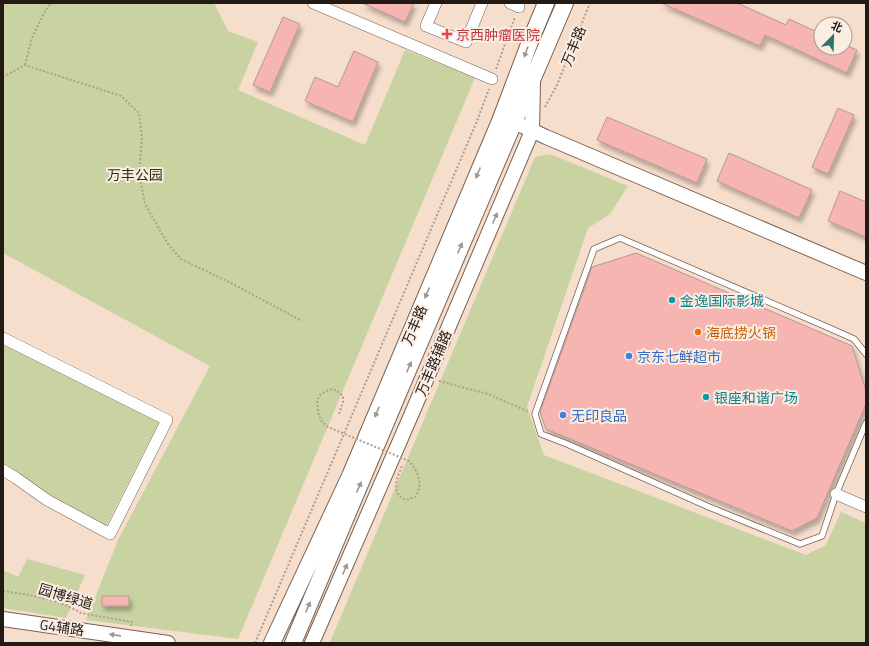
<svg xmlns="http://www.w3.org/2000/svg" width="869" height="646" font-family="'Titillium Web','Noto Sans SC',sans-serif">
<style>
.green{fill:#c9d3a1}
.building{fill:#f7b5b2;stroke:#b49795;filter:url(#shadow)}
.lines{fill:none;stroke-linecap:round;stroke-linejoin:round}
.service-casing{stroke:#786253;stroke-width:7}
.minor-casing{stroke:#786253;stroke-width:12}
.tertiary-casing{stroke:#786253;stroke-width:16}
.secondary-casing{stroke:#786253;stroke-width:18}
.path{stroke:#b09d8f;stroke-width:2;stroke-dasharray:2 2;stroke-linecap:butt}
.service{stroke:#fff;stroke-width:5.5}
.minor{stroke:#fff;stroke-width:11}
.tertiary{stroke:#fff;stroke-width:14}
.secondary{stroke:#fff;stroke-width:16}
.path-bridge{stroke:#b09d8f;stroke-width:2;stroke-dasharray:2 2;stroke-linecap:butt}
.oneway{fill:#9c9895}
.health-dot{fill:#e0444e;stroke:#fcede3;stroke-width:1.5}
.culture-dot{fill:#0f9aa8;stroke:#fcede3;stroke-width:1.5}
.food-dot{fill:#e8710a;stroke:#fcede3;stroke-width:1.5}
.shop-dot{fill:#3f7fe0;stroke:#fcede3;stroke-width:1.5}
.labels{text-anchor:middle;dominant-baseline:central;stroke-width:4;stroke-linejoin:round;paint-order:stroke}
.health-label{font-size:14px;fill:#be3a42;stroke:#fcede3;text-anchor:start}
.street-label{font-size:14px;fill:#231a14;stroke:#fcede3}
.park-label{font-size:14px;fill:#2b2f0f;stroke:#fcede3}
.culture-label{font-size:14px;fill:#0d838f;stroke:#fcede3;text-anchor:start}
.food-label{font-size:14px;fill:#c56008;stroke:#fcede3;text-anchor:start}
.shop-label{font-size:14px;fill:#366cbe;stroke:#fcede3;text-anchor:start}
</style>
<defs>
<filter id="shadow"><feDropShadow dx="2.5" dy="4.5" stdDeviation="2" flood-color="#0004"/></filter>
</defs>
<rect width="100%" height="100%" fill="#f6decd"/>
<path class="green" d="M3,3H214L228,31L258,42L238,90L365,145L405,50L475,78L238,639L86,620L118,540L210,366L3,253Z
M550,154L628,186L610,214L588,228L527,407L544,455L806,555L826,545L841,512L866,523V643L330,642L535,157Z
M3,342L159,422L106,526L52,496L3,463Z
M27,559L85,575L66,618L3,608V570L18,577Z"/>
<path class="building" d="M362,3H414L405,22Z
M661,3H737L786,25L789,19L821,34V48H845V45L857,50L847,73L765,35L760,46Z
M283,17L300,24L270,92L253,85Z
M354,51L378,62L353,122L305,101L315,77L338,87Z
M838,108L854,115L828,174L812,167Z
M607,117L707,159L697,183L597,140Z
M729,153L812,190L799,218L717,181Z
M840,191L866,202V237L828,221Z
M636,253L852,346L866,391V404L817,518L792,531L546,429L540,412L592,267Z
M102,596H129V606H102Z"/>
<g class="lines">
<g class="service-casing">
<path id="service" d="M866,354L854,339L827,327L620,238L594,249L535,414L541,434L567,444L709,507L800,544L822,536L836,494L866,423"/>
</g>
<g class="minor-casing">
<path id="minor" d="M313,3L492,79
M436,3L426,26L466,42L482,3
M510,3L519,7
M3,338L167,420L110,534L47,500L16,478L3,470
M836,494L866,507"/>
</g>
<g class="tertiary-casing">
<path id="tertiary" d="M514,122L546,137L866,273
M3,619L168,643
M312,643L412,413L532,131L533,81"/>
</g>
<g class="secondary-casing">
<path id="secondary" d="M272,643L350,476L500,121L531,39L546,3
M293,643L406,375L565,3"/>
</g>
<path class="path" d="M25,65L32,38L44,13L51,3
M496,69L515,17
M3,77L25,65L121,96L139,113L142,138L139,174L145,204L168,244L181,259L233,284L302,321
M545,107L557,85L590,3
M439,381L488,394L529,412
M3,591C30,595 58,599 81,613L132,622L131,626
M255,643L477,121L489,89"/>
<use href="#service" class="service"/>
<use href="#minor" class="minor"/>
<use href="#tertiary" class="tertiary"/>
<use href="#secondary" class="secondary"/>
<path class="path-bridge" d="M339,414L343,402V396L337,391L332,389L326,391L320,395L317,401L319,416L322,422L328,427L409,461C418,471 424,484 415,497L406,500C390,494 397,478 402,466"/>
</g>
<defs><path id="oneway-solid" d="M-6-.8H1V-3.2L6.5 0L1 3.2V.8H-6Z"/></defs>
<g class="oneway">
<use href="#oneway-solid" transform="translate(526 52) rotate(110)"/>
<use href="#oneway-solid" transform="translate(478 173) rotate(113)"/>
<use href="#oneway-solid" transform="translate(495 218) rotate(-67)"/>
<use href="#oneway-solid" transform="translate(460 248) rotate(-67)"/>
<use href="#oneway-solid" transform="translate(427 293) rotate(113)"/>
<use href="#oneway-solid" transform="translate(409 367) rotate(-67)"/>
<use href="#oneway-solid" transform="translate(377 412) rotate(113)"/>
<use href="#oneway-solid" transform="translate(359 487) rotate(-67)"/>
<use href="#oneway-solid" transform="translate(345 569) rotate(-67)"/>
<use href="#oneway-solid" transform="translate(308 607) rotate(-67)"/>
<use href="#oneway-solid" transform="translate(115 635) rotate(-172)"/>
</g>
<path class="health-dot" d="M445 28h4v4h4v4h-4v4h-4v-4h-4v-4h4z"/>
<g class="culture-dot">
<circle cx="672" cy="300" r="4"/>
<circle cx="706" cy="397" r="4"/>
</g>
<circle class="food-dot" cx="698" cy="332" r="4"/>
<g class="shop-dot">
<circle cx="629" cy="356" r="4"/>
<circle cx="563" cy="415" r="4"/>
</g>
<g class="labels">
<g class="health-label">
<text x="456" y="34">京西肿瘤医院</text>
</g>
<g class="street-label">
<text transform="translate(573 46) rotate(-68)">万丰路</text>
<text transform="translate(414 325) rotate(-67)">万丰路</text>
<text transform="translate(433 363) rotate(-67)">万丰路辅路</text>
<text transform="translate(66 596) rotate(17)">园博绿道</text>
<text transform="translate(62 627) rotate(8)">G4辅路</text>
</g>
<g class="park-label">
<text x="135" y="174">万丰公园</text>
</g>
<g class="culture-label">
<text x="680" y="300">金逸国际影城</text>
<text x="714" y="397">银座和谐广场</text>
</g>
<g class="food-label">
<text x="706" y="332">海底捞火锅</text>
</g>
<g class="shop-label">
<text x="637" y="356">京东七鲜超市</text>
<text x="571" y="415">无印良品</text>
</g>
</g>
<rect width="869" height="646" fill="none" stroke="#231a14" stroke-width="8"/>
<g transform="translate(833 36) rotate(23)"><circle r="19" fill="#fcede3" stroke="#a59990"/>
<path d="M0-3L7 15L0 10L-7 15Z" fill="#2e756d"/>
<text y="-6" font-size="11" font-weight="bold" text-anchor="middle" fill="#231a14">北</text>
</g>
</svg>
